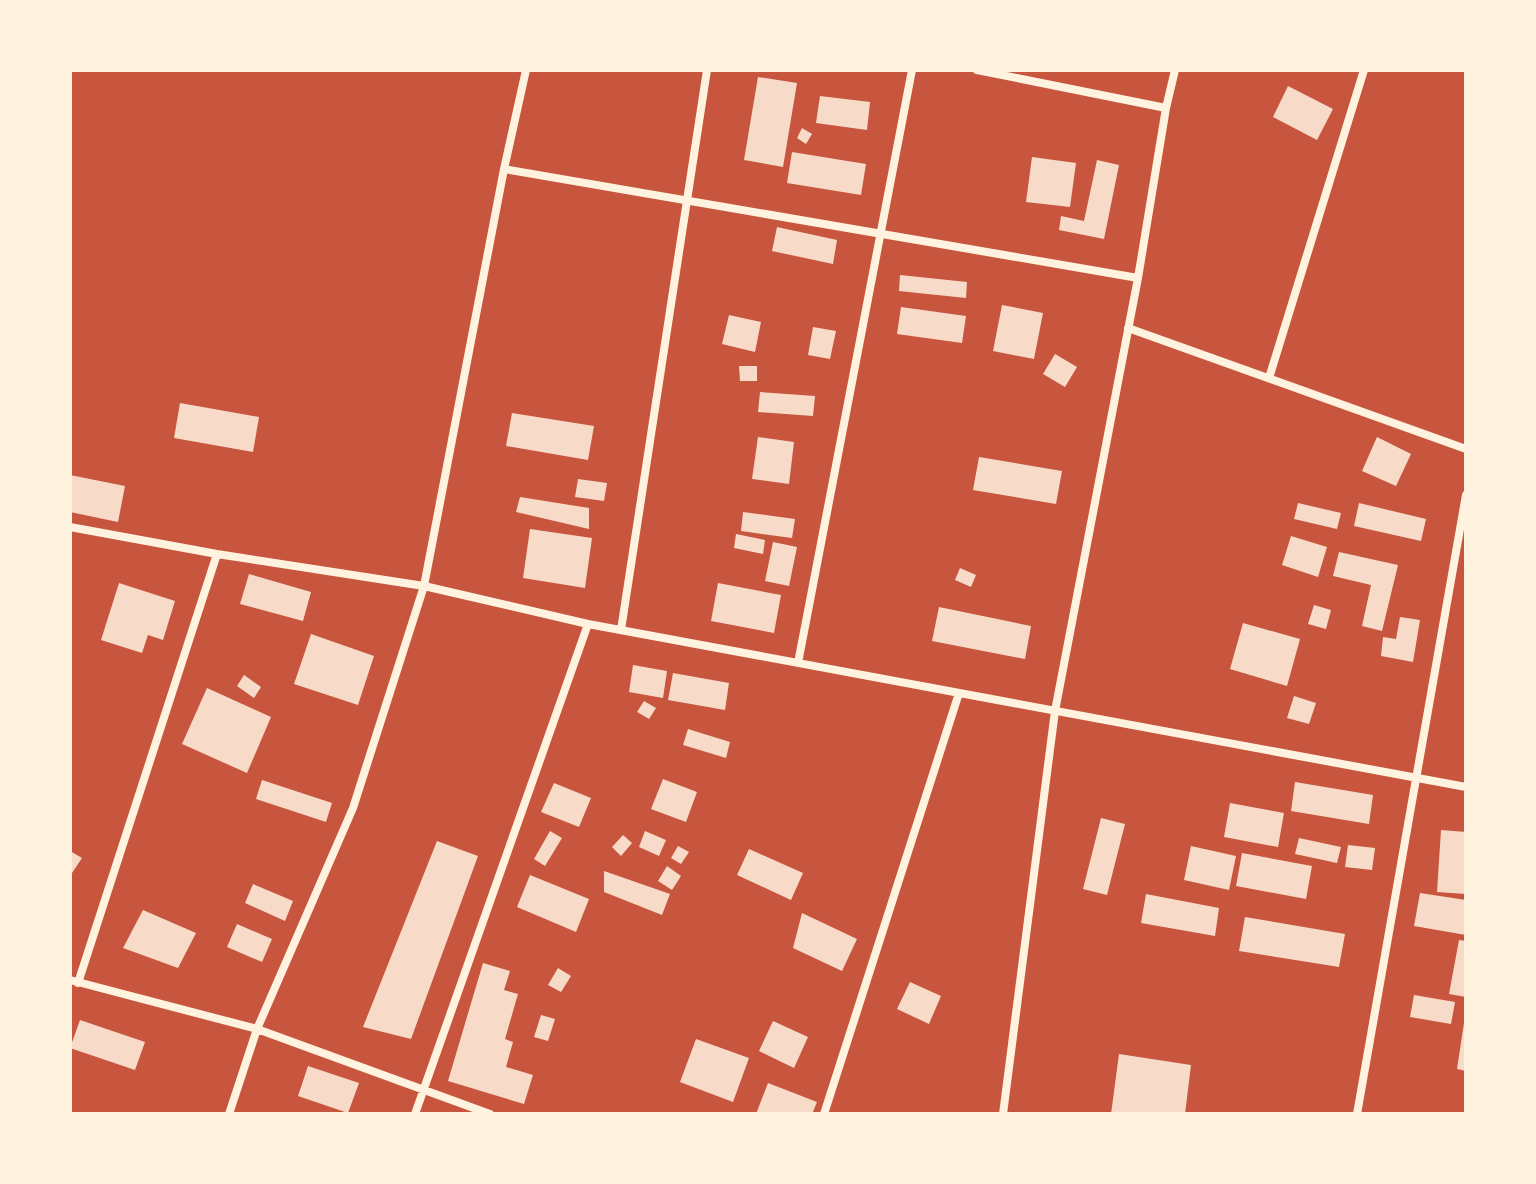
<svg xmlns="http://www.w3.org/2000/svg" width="1536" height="1184" font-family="'Varela Round',sans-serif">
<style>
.building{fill:#f7dbc8}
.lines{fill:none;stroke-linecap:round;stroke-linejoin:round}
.minor{stroke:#fff3e0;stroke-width:8}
</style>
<rect width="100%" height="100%" fill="#c8553d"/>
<path class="building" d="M758,77L797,83L783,167L744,160Z
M1288,86L1333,109L1317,140L1273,117Z
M820,96L870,102L867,130L816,123Z
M802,128L812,134L806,144L797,138Z
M792,152L866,164L861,195L787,183Z
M1032,157L1076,163L1070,207L1026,202Z
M1097,160L1119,165L1104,239L1059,230L1061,216L1084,221Z
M777,227L837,240L833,264L772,251Z
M900,275L967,282L966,298L899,291Z
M1002,305L1043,313L1034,359L993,351Z
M901,307L966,316L962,343L897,334Z
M729,315L761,322L755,352L722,344Z
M813,327L836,331L830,359L808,355Z
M1055,354L1077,367L1065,387L1043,374Z
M739,366H757V381H740Z
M760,392L815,396L813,416L758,412Z
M180,403L259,417L253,452L174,438Z
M512,413L594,426L588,460L506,446Z
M758,437L794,442L789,484L752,479Z
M1377,437L1411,454L1396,486L1362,471Z
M979,457L1062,471L1056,504L973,490Z
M70,475L125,486L118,522L70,512Z
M578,479L607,483L604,501L575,497Z
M520,497L589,508V529L516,512Z
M1298,503L1341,513L1337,529L1294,519Z
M1359,503L1426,519L1421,541L1354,526Z
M743,512L795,519L792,538L741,531Z
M530,529L592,538L585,588L523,578Z
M736,534L765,540L763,554L734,548Z
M1291,536L1327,547L1318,577L1282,565Z
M773,542L797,547L789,586L765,581Z
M1339,552L1398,565L1382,631L1362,626L1371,585L1333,576Z
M960,568L976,575L971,587L955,580Z
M249,574L311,592L303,621L240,604Z
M119,583L175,601L163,640L148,635L142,653L101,640Z
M718,583L781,595L774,633L711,621Z
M1314,605L1331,610L1326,629L1308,624Z
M939,607L1031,626L1025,659L932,641Z
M1400,617L1420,620L1413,662L1381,656L1383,637L1396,639Z
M1243,623L1300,639L1287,686L1230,669Z
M311,634L374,656L358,705L294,684Z
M633,665L667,671L663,698L629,692Z
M673,673L729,683L725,710L668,700Z
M244,675L261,687L254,698L237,686Z
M207,688L271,717L247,773L182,744Z
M1294,696L1316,703L1309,724L1287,718Z
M644,701L656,708L649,719L637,712Z
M688,729L730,742L726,758L683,745Z
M663,779L697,792L686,822L651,809Z
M262,780L332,803L326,822L256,799Z
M1295,782L1373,795L1369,824L1291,811Z
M554,783L591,798L579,827L541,812Z
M1230,803L1284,813L1278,847L1224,837Z
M1101,818L1125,824L1107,895L1083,889Z
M1441,830L1466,832V894L1437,892Z
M550,831L562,838L545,866L534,859Z
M645,831L666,840L659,856L639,847Z
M623,835L632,843L621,856L612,847Z
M1299,838L1341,847L1337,863L1295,854Z
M437,841L478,856L411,1039L363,1027Z
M1348,845L1375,848L1372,870L1345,867Z
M678,846L689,852L681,864L671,858Z
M1191,846L1236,856L1229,890L1184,880Z
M749,849L803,873L791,900L737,875Z
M70,851L82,858L70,876Z
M1242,853L1312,866L1306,899L1236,886Z
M667,866L681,876L672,890L658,881Z
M604,871L670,894L662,915L604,892Z
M530,875L589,899L576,932L517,907Z
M253,884L293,901L285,921L245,903Z
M1420,893L1466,900V935L1414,926Z
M1146,894L1219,908L1215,936L1141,923Z
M143,910L196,933L178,968L123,948Z
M802,913L857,939L842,971L793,948Z
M1245,917L1345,934L1339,967L1239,951Z
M237,924L272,939L262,962L227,947Z
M1459,940L1466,941V997L1449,994Z
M483,963L510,971L504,990L518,994L505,1039L513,1042L506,1067L533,1075L524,1104L448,1081Z
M558,968L571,976L561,992L548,985Z
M910,982L941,996L929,1024L897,1009Z
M1414,995L1455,1002L1451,1024L1410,1017Z
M541,1015L555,1019L548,1041L534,1037Z
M80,1020L145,1042L135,1070L70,1048Z
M773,1021L808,1037L794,1068L759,1051Z
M1464,1023L1466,1024V1071L1457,1069Z
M696,1039L749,1058L733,1102L680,1082Z
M1119,1054L1191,1065L1185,1114H1111Z
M308,1066L359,1083L348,1113L298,1096Z
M768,1083L817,1102L812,1114H756Z"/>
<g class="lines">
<path class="minor" d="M977,70L1166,108
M504,169L1138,278
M1128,328L1466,449
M1269,378L1364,70
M70,527L217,554L424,586L588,624L1466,787
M621,630L707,70
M798,663L912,70
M70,980L257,1029L490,1114
M78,983L217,554
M229,1114L257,1029L353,808L424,586L504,169L526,70
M415,1114L588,624
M824,1114L959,693
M1003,1114L1055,711L1138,278L1166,108L1175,70
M1357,1114L1466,495"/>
</g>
<rect width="1536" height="1184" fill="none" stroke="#fff3e0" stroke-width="144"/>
</svg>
